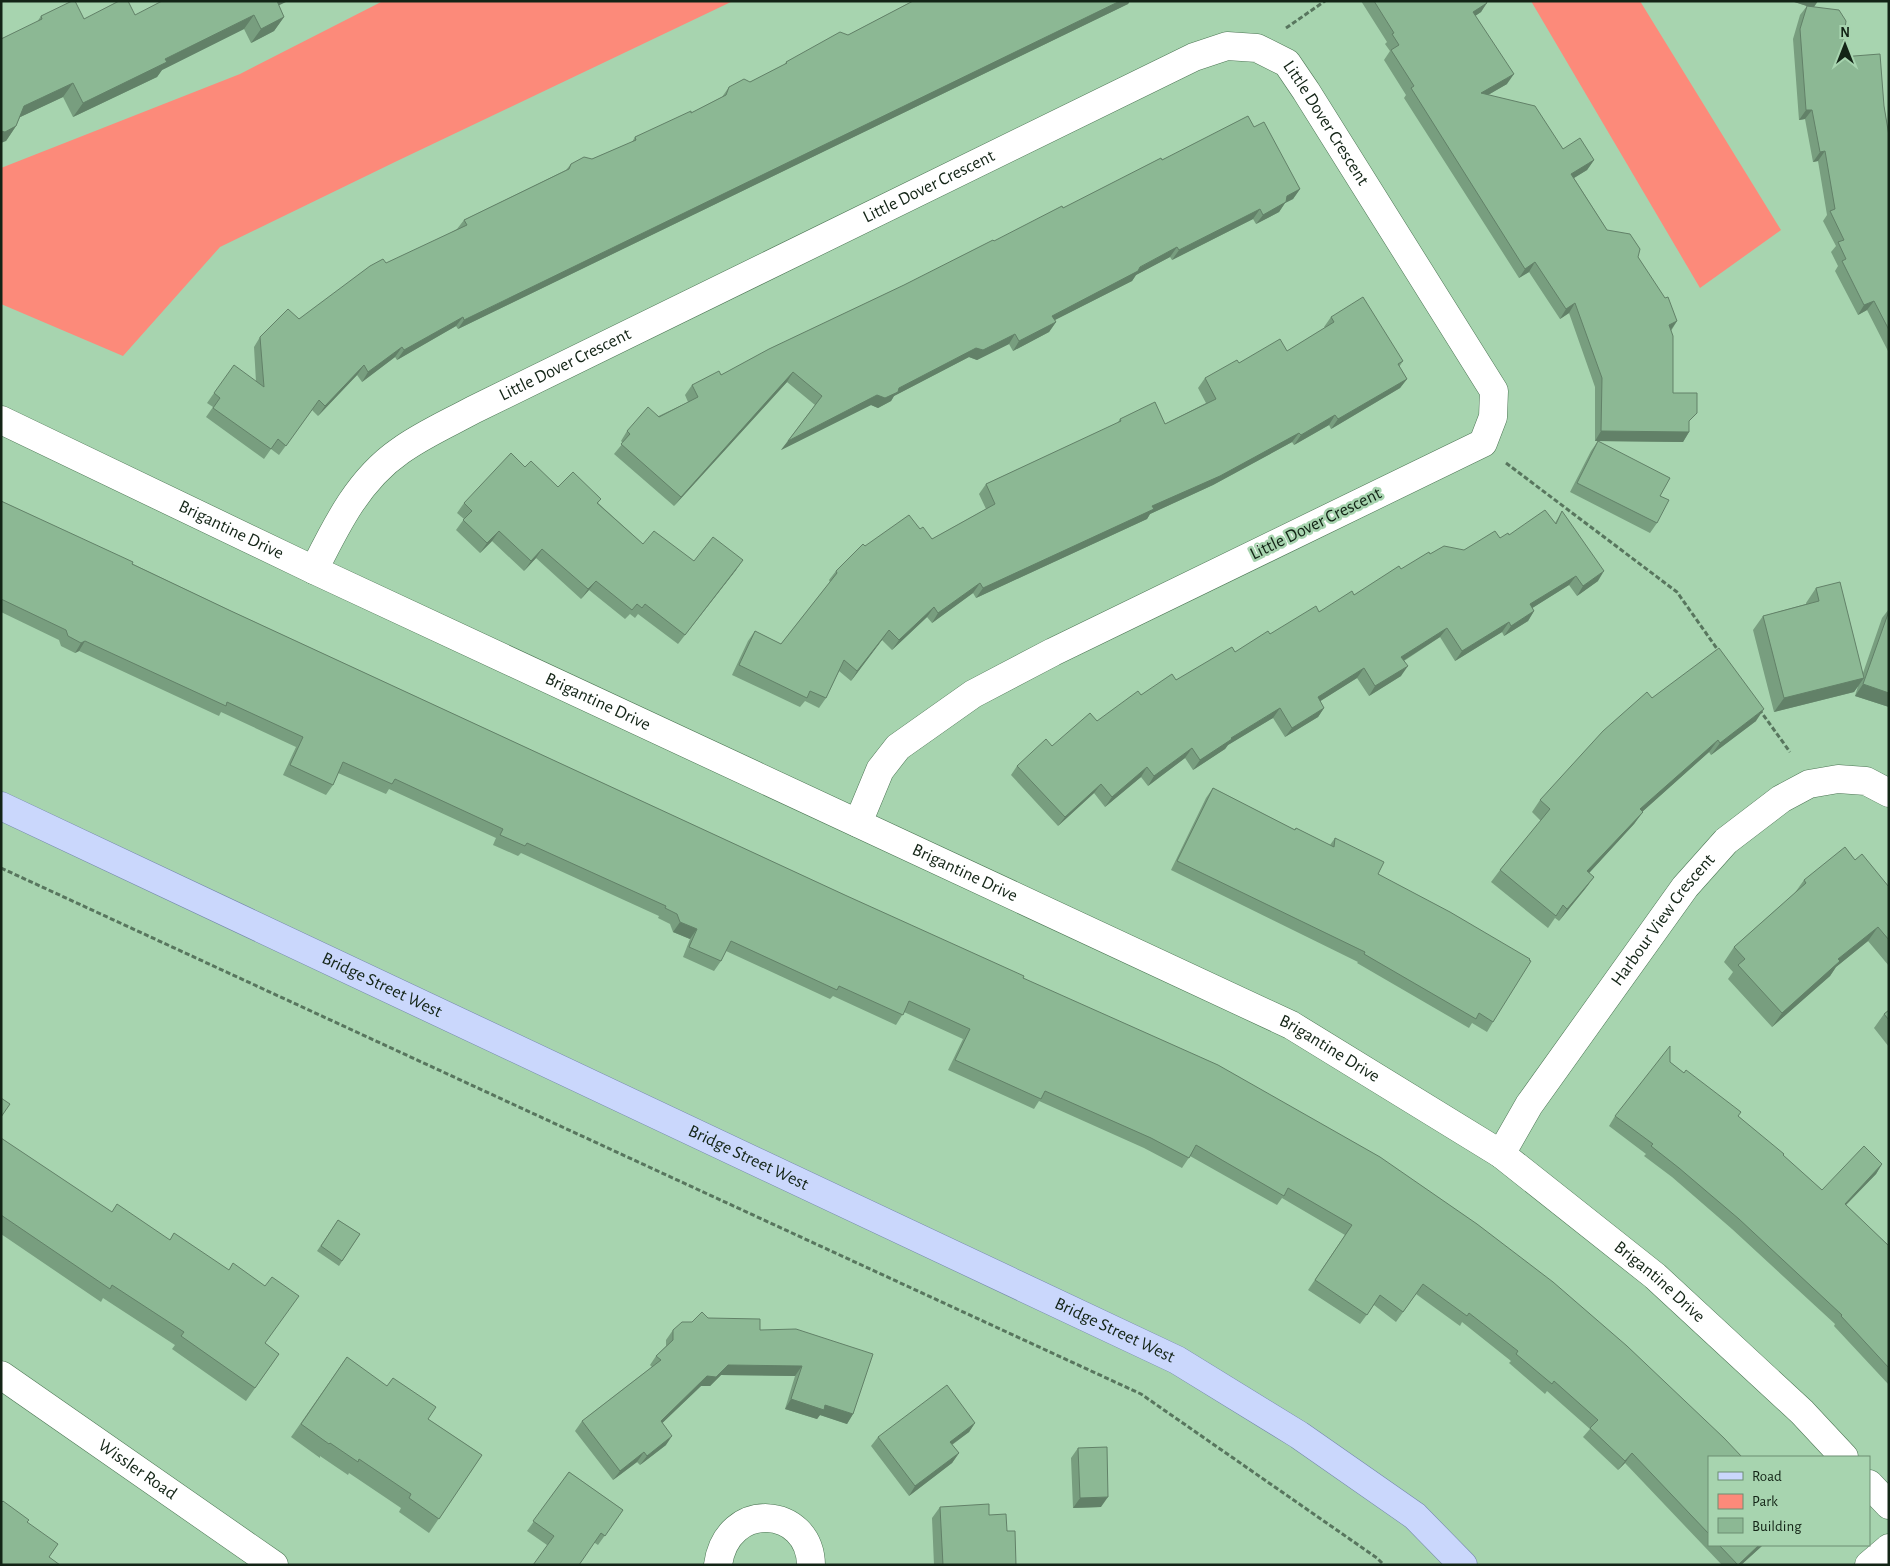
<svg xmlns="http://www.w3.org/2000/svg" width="1890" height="1566" font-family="'Alegreya Sans',sans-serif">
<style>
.green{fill:#fc8a7a}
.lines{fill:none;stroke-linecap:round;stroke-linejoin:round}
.minor-casing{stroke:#4c7654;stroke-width:29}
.major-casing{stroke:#7387aa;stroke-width:29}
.path{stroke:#58765e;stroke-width:3;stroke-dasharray:5 2.5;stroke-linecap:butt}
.minor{stroke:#fff;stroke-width:28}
.major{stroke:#cad7fc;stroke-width:28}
.wall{fill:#789e7f}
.shaded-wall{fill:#628168}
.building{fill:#8cb894;stroke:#628168}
.labels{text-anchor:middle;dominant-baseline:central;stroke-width:5;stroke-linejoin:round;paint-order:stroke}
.street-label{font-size:18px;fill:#132416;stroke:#a7d4af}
</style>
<rect width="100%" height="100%" fill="#a7d4af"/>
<path class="green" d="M383,1H733L397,161L220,247L123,356L1,304V168L240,74Z
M1531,1H1640L1781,230L1700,288Z"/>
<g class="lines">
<g class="minor-casing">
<g id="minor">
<path id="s1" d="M1,420L314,570L1291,1025L1501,1154L1655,1276L1802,1412L1844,1457"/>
<path id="s2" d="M314,570C336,526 358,480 400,451C422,435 449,423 473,410L1194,57L1227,46L1257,48L1287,63L1306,91L1494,391L1493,417L1483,443L1053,652L973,694L898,747L880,770L858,823"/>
<path id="s3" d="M1501,1154L1529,1105L1685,887L1726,841L1781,799L1809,784L1838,779L1866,781L1889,793"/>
<path id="s4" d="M1,1375L274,1565"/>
<path d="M1869,1484L1889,1505"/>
<path d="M718,1565C727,1499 810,1506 811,1565"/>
<path d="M1869,1565L1889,1548"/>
</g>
</g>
<g class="major-casing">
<g id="major">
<path id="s5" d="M1,806L1177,1360L1299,1435L1415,1516L1463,1565"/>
</g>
</g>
<path class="path" d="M1286,28L1325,1
M1506,463L1677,592L1720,653
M1759,709L1790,752
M1,868L1141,1394L1377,1558L1384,1565"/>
<use href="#minor" class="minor"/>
<use href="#major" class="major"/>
</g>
<path class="wall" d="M913,1H1130L1128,4L458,329L456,326L397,360L395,357L362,382L357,375L318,416L312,410L279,455L271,449L264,459L206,417L213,407L207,403L214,393L256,382L254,347L260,337L299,319L457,229L464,220L566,170L571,164L592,159L632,142L635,137L691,113L722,97L729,87L750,82L784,65L786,62L848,35Z
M1361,1H1486L1481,12L1475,16L1507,84L1488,95L1563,149L1594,160L1587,170L1574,178L1607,230L1638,257L1677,321L1671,331L1673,393L1689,423V432L1683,442L1598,441L1660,496L1657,523L1650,533L1570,492L1591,451L1598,441H1595V387L1569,313L1560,319L1529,272L1519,278L1404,98L1406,95L1384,60L1390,51L1385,44L1387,42Z
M1792,1H1818L1814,7L1841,57L1884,106L1889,136V353L1867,310L1858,315L1835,271L1838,266L1831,252L1836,246L1823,221L1827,215L1818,161L1813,162L1805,119L1799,120L1793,39L1800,15L1807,6Z
M279,6L284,17L274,31L251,43L244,29L162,70L157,77L73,117L63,97L20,117L16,126L6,141L37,22L41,16L84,19Z
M1254,127L1300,189L1293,199L1285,203L1279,212L1256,224L1253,219L1172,260L1170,257L1136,275L1132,281L1055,320L1056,322L1049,332L1013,351L1009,344L977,360L969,357L894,396L891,401L878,408L871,405L781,450L815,405L787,382L674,506L614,454L623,443L621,441L627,431L688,402L685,395L692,385L721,375L1162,160Z
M1331,317L1403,361L1399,367L1407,379L1400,388L1331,429L1329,425L1294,445L1292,442L1213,485L1150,514L1147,519L976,598L973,593L932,623L927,617L892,650L882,640L851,681L839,671L826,698L819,708L805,701L800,707L732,675L748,641L755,631L781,644L830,582L829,580L836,571L865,546L920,529L932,539L986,509L979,494L986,484L1117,424L1120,419L1165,424L1206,403L1198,388L1205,378L1239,363L1287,351L1325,328L1324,327Z
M525,467L558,487L601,499L598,503L643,544L694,561L736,570L678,644L638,614L635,618L630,614L625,619L589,590L581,599L536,558L524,571L492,541L480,553L456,530L464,519L457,513L464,503Z
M1,501L231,611L1023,978L1709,1457V1545H1763L1741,1565H1722L1625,1463L1618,1470L1583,1437L1590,1429L1547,1391L1545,1394L1509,1363L1511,1361L1462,1322L1460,1326L1416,1294L1396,1322L1374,1305L1360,1324L1308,1290L1345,1235L1282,1198L1277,1205L1190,1156L1182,1168L1144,1148L1039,1101L1034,1109L948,1070L963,1039L904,1012L896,1025L833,996L830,999L726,951L721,961L714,971L683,957L690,939L673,932L670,924L658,918L659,916L521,853L518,856L493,845L496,838L389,789L386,794L338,773L333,785L326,795L283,775L296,747L221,712L219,716L79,651L75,653L61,646L59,640L1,612Z
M1562,511L1598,581L1577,596L1569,585L1532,608L1534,611L1528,621L1504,636L1502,632L1455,661L1440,637L1404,661L1401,676L1369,696L1357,678L1320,701L1324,708L1318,717L1285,737L1273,718L1228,745L1225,749L1193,770L1185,758L1148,786L1141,777L1105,807L1094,793L1058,826L1011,775L1017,766L1097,721L1141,695L1176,680L1354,595L1430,554L1464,550L1509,535L1555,523Z
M1816,588L1863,673L1882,618L1889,609V707L1855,696L1858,686L1854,692L1774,712L1753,630L1763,616L1806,604V603Z
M1652,698L1756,721L1711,755L1709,752L1643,811L1634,824L1589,873L1594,877L1585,889L1559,921L1555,918L1548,928L1491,882L1500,870L1541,821L1532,812L1540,800Z
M1213,788L1295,830L1296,828L1330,845L1335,838L1378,874L1493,1022L1487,1032L1472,1023L1469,1028L1357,963L1358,962L1171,870L1206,798Z
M1855,860L1889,887V966L1868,941L1836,967L1830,976L1772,1027L1728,979L1733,972L1724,962L1734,947L1794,894L1804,880Z
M1889,1010V1047L1874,1028L1884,1014Z
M1670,1062L1738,1116L1822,1190L1882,1164L1876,1174L1846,1205L1889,1246V1385L1834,1326L1835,1324L1732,1229L1672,1177L1644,1156L1646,1154L1609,1126L1615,1116Z
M1,1138L279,1354L246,1401L172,1349L175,1345L103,1298L101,1302L1,1234Z
M338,1220L360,1234L339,1266L317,1251Z
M708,1318L760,1330L853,1414L847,1424L820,1415L817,1419L785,1409L795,1376L721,1375L710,1386H701L662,1423L666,1445L640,1465L637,1462L613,1480L575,1431L582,1421L652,1367L650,1365L656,1356L666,1346V1340L673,1330L692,1322Z
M347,1357L428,1419L482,1455L429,1533L399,1512L401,1508L349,1473L348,1475L320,1456V1458L291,1437Z
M975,1423L969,1432L952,1445L959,1453L952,1463L909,1496L871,1446L878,1437Z
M1078,1448L1101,1507L1073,1508L1071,1458Z
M569,1472L623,1510L598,1545L595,1543L547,1545L527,1531Z
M940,1507L989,1515L1007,1531L1016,1565H934L932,1518Z"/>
<path class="shaded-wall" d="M273,1H288L265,12Z
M1120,1H1130L1128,4L458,329L464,320Z
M1791,1H1818L1813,8Z
M1487,3L1481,12L1466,22L1473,12Z
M254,15L244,29L162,70L157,77L73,117L83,103L165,59Z
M284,17L274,31L251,43L261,29Z
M1514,74L1507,84L1474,103L1481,93Z
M73,83L63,97L14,120L24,106Z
M1806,110H1812L1805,119L1799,120Z
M16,126L6,141L1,143V131Z
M1825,151L1818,161L1813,162L1820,152Z
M1594,160L1587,170L1564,184L1571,174Z
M1300,189L1293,199L1285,203L1279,212L1256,224L1263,215L1287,196Z
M1260,209L1253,219L1172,260L1179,250Z
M1177,247L1170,257L1136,275L1132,281L1045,325L1052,316Z
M1535,262L1529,272L1519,278L1525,269Z
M1874,301L1867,310L1858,315L1864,305Z
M1575,303L1569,313L1560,319L1566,309Z
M463,317L456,326L397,360L404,350Z
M1677,321L1670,331L1669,325Z
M1056,322L1049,332L1013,351L1019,341Z
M1015,334L1009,344L977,360L969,357L894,396L891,401L878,408L871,405L781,450L788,441L877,395L899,388L976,348Z
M402,347L395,357L362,382L368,372Z
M364,365L357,375L318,416L325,406Z
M793,372L787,382L674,506L681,497Z
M1407,379L1400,388L1331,429L1338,419Z
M1335,415L1329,425L1294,445L1301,435Z
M1601,431L1689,432L1683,442L1595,441Z
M1299,433L1292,442L1213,485L1150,514L1147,519L976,598L983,588L1152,506Z
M499,531L492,541L480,553L487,543Z
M542,549L536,558L524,571L531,561Z
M743,560L736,570L678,644L685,635Z
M1604,571L1598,581L1577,596L1583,586Z
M1576,576L1569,585L1523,614L1530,604Z
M596,581L589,590L581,599L588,589Z
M980,583L973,593L932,623L938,613Z
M934,607L927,617L892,650L899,640Z
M1534,611L1528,621L1504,636L1511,626Z
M1509,622L1502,632L1455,661L1462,651Z
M1447,628L1440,637L1395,666L1401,657Z
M889,630L882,640L851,681L857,671Z
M85,641L79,651L75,653L81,643Z
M1408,666L1401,676L1369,696L1375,686Z
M1364,668L1357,678L1311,707L1318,697Z
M1864,678L1854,692L1774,712L1784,698Z
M1863,684L1889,693V707L1855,696Z
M1280,708L1273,718L1228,745L1225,749L1193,770L1200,760L1231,738Z
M1324,708L1318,717L1285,737L1292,728Z
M1764,709L1756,721L1711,755L1720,743Z
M1718,740L1709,752L1632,821L1640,809Z
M1192,748L1185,758L1148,786L1154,776Z
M1147,767L1141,777L1105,807L1112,797Z
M1101,784L1094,793L1058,826L1065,817Z
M1643,812L1634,824L1579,884L1587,871Z
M1594,877L1585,889L1559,921L1567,909Z
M680,922L697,929L690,939L673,932Z
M1878,927L1868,941L1836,967L1830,976L1772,1027L1782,1013L1838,959Z
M1882,1164L1876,1174L1838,1213L1845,1204Z
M728,1365L802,1366L795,1376L721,1375L710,1386H701L654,1431L661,1421L707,1376Z
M791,1399L825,1405L853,1414L847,1424L820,1415L817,1419L785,1409Z
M975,1423L969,1432L943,1451L950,1442Z
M672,1436L666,1445L640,1465L647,1456Z
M644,1452L637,1462L613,1480L620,1471Z
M959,1453L952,1463L909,1496L915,1486Z
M1632,1453L1625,1463L1618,1470L1625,1461Z
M1108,1497L1101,1507L1073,1508L1080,1498Z
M1759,1545H1763L1741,1565H1738Z"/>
<path class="building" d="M72,1H75L84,19L119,1H128L135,15L162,1H277L284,17L261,29L254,15L165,59L167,62L83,103L73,83L24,106L16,126L5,132L1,131V39L42,19L41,16Z
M913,1H1120L464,320L463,317L404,350L402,347L368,372L364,365L325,406L319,400L286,446L278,439L271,449L213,408L220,398L214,393L234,365L264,387L260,337L288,309L299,319L370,266L383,259L386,263L467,225L464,220L569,169L571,164L584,157L592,159L636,140L635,137L691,111V113L726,95L729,87L744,79L750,82L787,63L786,62L840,32L848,35Z
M1374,1H1486L1487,3L1473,12L1514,74L1481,93L1535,106L1563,149L1580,138L1594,160L1571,174L1607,230L1630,234L1640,249L1638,257L1665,298L1668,297L1677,321L1669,325L1673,336V393H1697V413L1689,421V432L1601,431L1602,378L1575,303L1566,309L1535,262L1525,269L1411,88L1414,86L1391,50L1399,45L1392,34L1394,33Z
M1807,6L1839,10L1846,21L1841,57L1880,54L1884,106L1889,136V330L1874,301L1864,305L1842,261L1846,259L1838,242L1844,240L1830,211L1835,209L1825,151L1820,152L1812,110H1806L1800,29Z
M1248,116L1254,127L1264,122L1300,189L1287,196L1286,202L1263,215L1260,209L1179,250L1177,247L1140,267L1138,271L1052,316L1056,322L1019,341L1015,334L983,350L976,348L899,388L898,392L885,398L877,395L788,441L822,396L793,372L681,497L621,444L630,434L627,431L648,407L659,417L698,397L692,385L719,371L721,375L769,349L904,285L993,240L994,241L1062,206L1063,208L1161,158L1162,160Z
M1363,297L1403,361L1398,364L1407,379L1338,419L1335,415L1301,435L1299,433L1220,476L1152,506L1154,509L983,588L980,583L938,613L934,607L899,640L889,630L857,671L844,660L826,698L810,691L807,698L739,665L755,631L781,644L837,573L836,571L863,544L865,546L909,515L920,529L923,527L932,539L995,504L986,484L1121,421L1120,419L1155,402L1165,424L1216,399L1205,378L1237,360L1239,363L1280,339L1287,351L1334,322L1331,317Z
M1598,441L1670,478L1660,496L1669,500L1657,523L1577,483Z
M511,453L525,467L531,461L558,487L573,472L601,499L597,503L643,544L654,531L694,561L713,537L743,560L685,635L645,604L642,608L637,604L632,610L596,581L588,589L542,549L531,561L499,531L487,543L463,520L472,511L464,503Z
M1,501L133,562L132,564L231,611L847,896L1024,976L1023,978L1218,1065L1380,1157L1477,1224L1553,1282L1627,1346L1724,1438L1742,1457H1709V1534L1632,1453L1625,1461L1590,1428L1598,1420L1554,1381L1552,1384L1516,1354L1518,1351L1469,1313L1467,1316L1423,1284L1403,1312L1380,1295L1367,1315L1315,1280L1352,1225L1288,1188L1284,1196L1196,1145L1189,1158L1151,1138L1045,1091L1041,1099L955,1060L970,1029L909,1001L903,1015L839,986L837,990L731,941L721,961L689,947L697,929L680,922L677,914L665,908L666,906L527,843L525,846L500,835L503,829L395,779L392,784L343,762L333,785L290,765L303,737L227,702L226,706L85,641L81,643L68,636L66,630L1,599Z
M1545,510L1556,524L1562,511L1604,571L1583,586L1576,576L1530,604L1534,611L1511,626L1509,622L1462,651L1447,628L1401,657L1408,666L1375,686L1364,668L1318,697L1324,708L1292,728L1280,708L1231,738L1232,739L1200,760L1192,748L1154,776L1147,767L1112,797L1101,784L1065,817L1017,766L1046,739L1052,746L1090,713L1097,721L1138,691L1141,695L1172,674L1176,680L1232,647L1235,652L1268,631L1270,634L1316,606L1319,612L1352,591L1354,595L1399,566L1401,569L1429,552L1430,554L1444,546L1464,550L1495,531L1500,538L1508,533L1509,535Z
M1840,582L1864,678L1784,698L1763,616L1819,601L1816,588Z
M1889,611V693L1863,684Z
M1719,648L1764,709L1720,743L1718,740L1640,809L1643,812L1587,871L1594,877L1567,909L1563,905L1556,916L1500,870L1550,809L1540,800L1603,731L1647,692L1652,698Z
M1213,788L1295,830L1296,828L1334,847L1335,838L1384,862L1378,874L1450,912L1530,959L1529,960L1531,961L1493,1022L1479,1013L1476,1019L1364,954L1365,952L1177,861Z
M1845,847L1855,860L1862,854L1889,887V940L1878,927L1838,959L1840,961L1782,1013L1738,965L1745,959L1734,947L1806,883L1804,880Z
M1889,1010V1020L1884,1014Z
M1670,1046V1062L1684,1073L1686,1070L1741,1112L1738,1116L1784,1154L1783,1155L1822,1190L1864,1146L1882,1164L1845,1204L1889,1246V1368L1841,1316L1842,1315L1739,1219L1679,1168L1651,1146L1653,1144L1615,1116Z
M1,1098L10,1104L1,1117Z
M1,1138L112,1212L117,1204L170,1240L174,1233L229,1270L233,1263L265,1286L272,1277L299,1296L265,1343L279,1354L255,1388L181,1336L184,1332L112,1285L110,1289L1,1215Z
M338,1220L360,1234L342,1261L321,1246Z
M702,1312L708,1318L760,1319V1330L796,1329L873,1354L853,1414L825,1405L824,1410L791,1399L802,1366L728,1365L716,1377L707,1376L661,1421L672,1436L647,1456L644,1452L620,1471L582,1421L661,1360L656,1356L673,1340V1330L682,1322H692Z
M347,1357L387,1386L393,1378L436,1407L428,1419L482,1455L439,1519L409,1498L411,1494L359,1459L358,1462L330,1443L329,1444L301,1424Z
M947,1385L975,1423L950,1442L959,1453L915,1486L878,1437Z
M1107,1447L1108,1497L1080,1498L1078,1448Z
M569,1472L623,1510L605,1536L601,1533L579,1565H533L554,1536L533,1521Z
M3,1501L29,1520L27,1522L58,1544L49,1557L60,1565H1V1503Z
M989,1504V1515L1006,1514L1007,1531H1015L1016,1565H943L940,1507Z
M1719,1545H1759L1738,1565Z"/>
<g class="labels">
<g class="street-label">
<text stroke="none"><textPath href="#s2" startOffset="1205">Little Dover Crescent</textPath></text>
<text stroke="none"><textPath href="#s2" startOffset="740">Little Dover Crescent</textPath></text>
<text stroke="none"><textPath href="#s2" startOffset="335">Little Dover Crescent</textPath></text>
<text transform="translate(1316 524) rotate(-26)">Little Dover Crescent</text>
<text stroke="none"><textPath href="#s1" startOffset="255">Brigantine Drive</textPath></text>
<text stroke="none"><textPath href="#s1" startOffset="660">Brigantine Drive</textPath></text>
<text stroke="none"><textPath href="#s1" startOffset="1065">Brigantine Drive</textPath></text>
<text stroke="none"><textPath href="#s3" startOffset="285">Harbour View Crescent</textPath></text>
<text stroke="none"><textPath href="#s5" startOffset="421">Bridge Street West</textPath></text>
<text stroke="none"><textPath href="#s1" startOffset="1470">Brigantine Drive</textPath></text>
<text stroke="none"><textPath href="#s5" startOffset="826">Bridge Street West</textPath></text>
<text stroke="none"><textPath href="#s1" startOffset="1875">Brigantine Drive</textPath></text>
<text stroke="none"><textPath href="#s5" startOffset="1231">Bridge Street West</textPath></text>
<text stroke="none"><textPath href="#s4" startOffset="166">Wissler Road</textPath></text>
</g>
</g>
<rect width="1890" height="1566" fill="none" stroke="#132416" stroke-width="5"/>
<rect x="1708" y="1456" width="162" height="90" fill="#a7d4af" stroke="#6c8e72"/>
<rect x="1718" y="1472" width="25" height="8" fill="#cad7fc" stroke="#6c8e72"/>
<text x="1752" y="1481" font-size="15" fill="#132416">Road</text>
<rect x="1718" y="1494" width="25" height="15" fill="#fc8a7a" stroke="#6c8e72"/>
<text x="1752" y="1506" font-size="15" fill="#132416">Park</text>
<rect x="1718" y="1518" width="25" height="15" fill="#8cb894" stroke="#6c8e72"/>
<text x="1752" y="1531" font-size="15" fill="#132416">Building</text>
<g transform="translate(1845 45)" stroke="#a7d4af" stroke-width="4" paint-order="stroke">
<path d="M0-4L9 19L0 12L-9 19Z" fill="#132416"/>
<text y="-8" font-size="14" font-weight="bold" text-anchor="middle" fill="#132416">N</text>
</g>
</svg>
